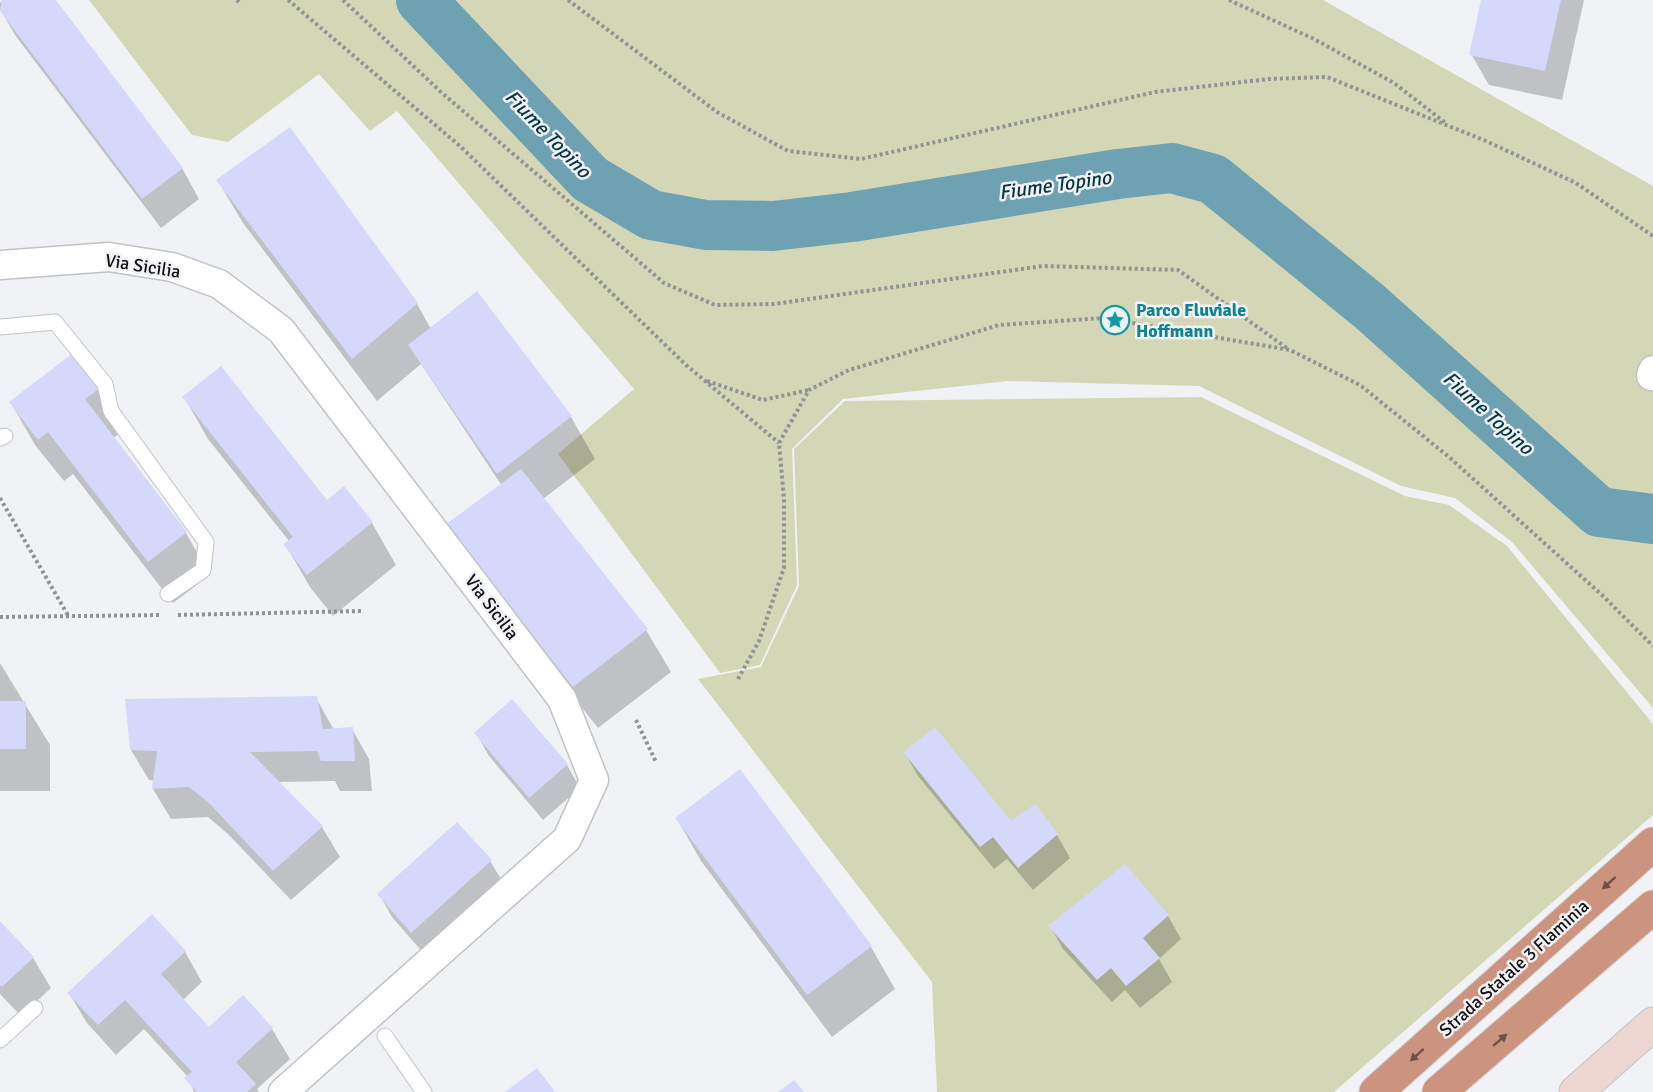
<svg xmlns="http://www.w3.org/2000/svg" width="1653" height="1092" font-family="Signika,sans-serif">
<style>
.green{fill:#d4d7b6}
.shadow{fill:#0003}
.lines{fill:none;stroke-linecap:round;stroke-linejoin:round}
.river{stroke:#6ea1b2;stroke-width:50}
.building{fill:#d5d8fb}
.service-casing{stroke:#c1c2c5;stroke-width:17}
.minor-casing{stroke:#c1c2c5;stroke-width:31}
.secondary-casing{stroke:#c1c2c5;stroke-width:35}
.trunk-casing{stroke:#cfcfcf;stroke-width:35}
.path{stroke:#919294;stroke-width:4;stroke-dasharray:3 3;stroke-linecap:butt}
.service{stroke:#fff;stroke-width:15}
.minor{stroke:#fff;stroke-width:28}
.secondary{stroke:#ecd6cf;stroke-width:33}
.trunk{stroke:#cc937e;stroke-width:33}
.oneway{fill:#6e5147}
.labels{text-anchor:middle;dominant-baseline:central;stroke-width:5;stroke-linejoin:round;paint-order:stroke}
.street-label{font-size:18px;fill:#0f0f10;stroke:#f1f2f5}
.culture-label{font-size:18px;font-weight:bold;fill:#0d838f;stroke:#f1f2f5;text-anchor:start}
.water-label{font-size:20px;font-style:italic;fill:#053643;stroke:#f1f2f5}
</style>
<rect width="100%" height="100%" fill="#f1f2f5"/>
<path class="green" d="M89,0H1323L1653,186V708L1512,542L1455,498L1401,486L1199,386L1008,381L843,399L792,449L797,585L760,665L720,673L558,454L634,389L397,111L370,131L319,74L228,142L192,135Z
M1201,397L1405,496L1449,505L1507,546L1653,724V815L1334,1092H937L932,982L698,679L761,667L799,586L794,449L845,401Z"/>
<path class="shadow" d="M4,0H54L182,168L199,199L161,228L15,35L0,9V3Z
M1482,0H1584L1562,100L1489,85L1471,54Z
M290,129L417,304L431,329L571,417L595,459L543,499L646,630L671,672L598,728L472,568L502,486L421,364L377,401L243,223L218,181Z
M99,389L123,431L113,438L186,533L210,575L173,603L73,474L64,481L35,445L11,403Z
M184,397L327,502L344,488L372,523L396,565L333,616L310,587L285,544L289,541L208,439Z
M0,663L50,745V791H0Z
M316,698L334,730L352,729L369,759L372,791H340L335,781L278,782L322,827L340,857L291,900L228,834L208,817L171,819L153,789L154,781L149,780L131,750Z
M476,733L567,765L580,788L543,820L489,756Z
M905,753L1011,823L1034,806L1057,835L1070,858L1033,890L1007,859L994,869L918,776Z
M740,772L871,947L895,989L832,1037L701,861L677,819Z
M490,861L504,884L425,955L392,917L379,894Z
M1168,916L1181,939L1159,959L1172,982L1140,1008L1125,990L1112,1002L1063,949L1050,926Z
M0,923L33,958L51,988L21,1016L0,994Z
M185,952L202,982L183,1000L209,1029L243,998L272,1029L290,1059L257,1089L259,1092H194L188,1077L144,1029L116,1055L87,1023L69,993Z"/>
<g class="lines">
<path class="river" d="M421,0L590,179L651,215L706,225L773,226L852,217L1118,174L1172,168L1213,179L1369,306L1599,512L1653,519"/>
</g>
<path class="building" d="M2,0H56L183,168L142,199L0,11Z
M1481,0H1561L1545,71L1469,55Z
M290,127L418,303L352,359L216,180Z
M477,291L572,416L497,474L408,345Z
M73,353L100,388L85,399L187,532L148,562L48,432L38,440L9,402Z
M221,366L327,500L344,486L373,522L307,575L283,544L293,537L182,397Z
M521,469L648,629L573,687L445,525Z
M317,696L323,729L353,727L355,761H321L317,751L250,752L323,826L273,871L209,803L189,787L152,789L157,751L130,750L125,699Z
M512,699L568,764L529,798L474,733Z
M0,701H26V749H0Z
M935,727L1011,821L1035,804L1058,834L1018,868L993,837L980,847L903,752Z
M740,769L872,946L807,995L675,818Z
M457,822L492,860L411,933L377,894Z
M1125,864L1169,915L1143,938L1160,958L1126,986L1111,968L1097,980L1048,926Z
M152,914L186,951L161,974L209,1027L243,995L273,1028L236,1062L256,1084L247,1092H197L184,1078L192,1072L125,1000L98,1025L67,993Z
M0,921L34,957L2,987L0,985Z
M537,1068L555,1092H505Z
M794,1080L804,1092H778Z"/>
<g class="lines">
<g class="service-casing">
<path id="service" d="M0,327L55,322L105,384L111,411L206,542L203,570L168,594
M0,438L5,436
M385,1036L424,1092
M0,1040L35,1008"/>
</g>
<g class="minor-casing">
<path id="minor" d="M0,265L109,257L172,267L219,284L281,330L562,699L594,780L567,839L283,1092
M1651,376L1653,370"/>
</g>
<g class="secondary-casing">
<path id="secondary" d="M1576,1092L1653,1024"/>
</g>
<g class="trunk-casing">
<path id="trunk" d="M1376,1092L1653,844
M1439,1092L1653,907"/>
</g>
<path class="path" d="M237,0L239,2
M288,0L461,147L686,365L779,443
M343,0L442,93L664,283L715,305L774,304L1043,266L1178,270L1288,349
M568,0L717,112L788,151L861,159L1155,92L1269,79L1327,77L1486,141L1576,183L1653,236
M1229,0L1314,39L1394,83L1447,124
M707,381L763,400L809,390
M0,498L69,617
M178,615L362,611
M0,617L161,615
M738,679L759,641L784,568V499L779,443L809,390L849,370L999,325L1103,318L1290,350L1360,385L1449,457L1603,596L1653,646
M636,720L656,762"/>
<use href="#service" class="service"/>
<use href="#minor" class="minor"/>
<use href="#secondary" class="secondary"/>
<use href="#trunk" class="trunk"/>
</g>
<defs><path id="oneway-solid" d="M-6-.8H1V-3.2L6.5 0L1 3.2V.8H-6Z" transform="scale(1.5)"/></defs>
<g class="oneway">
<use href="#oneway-solid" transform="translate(1609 883) rotate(138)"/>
<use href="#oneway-solid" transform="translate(1500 1040) rotate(-41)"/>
<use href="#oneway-solid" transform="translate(1417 1055) rotate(138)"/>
</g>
<defs>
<g id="sight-ring" transform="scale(1.5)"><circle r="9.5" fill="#f1f2f5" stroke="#0f9aa8" stroke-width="1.5"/><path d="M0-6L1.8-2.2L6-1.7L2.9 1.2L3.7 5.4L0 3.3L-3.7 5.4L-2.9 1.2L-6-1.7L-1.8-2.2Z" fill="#0f9aa8"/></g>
</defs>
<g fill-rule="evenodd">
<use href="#sight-ring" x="1115" y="320"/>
</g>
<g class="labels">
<g class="street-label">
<text transform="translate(143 266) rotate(9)">Via Sicilia</text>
<text transform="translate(492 607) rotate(53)">Via Sicilia</text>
<text transform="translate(1514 968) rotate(-42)">Strada Statale 3 Flaminia</text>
</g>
<g class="culture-label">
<text x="1136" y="310">Parco Fluviale<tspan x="1136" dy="21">Hoffmann</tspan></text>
</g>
<g class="water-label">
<text transform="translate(548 134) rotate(46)">Fiume Topino</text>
<text transform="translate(1055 185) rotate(-8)">Fiume Topino</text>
<text transform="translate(1488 413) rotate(42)">Fiume Topino</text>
</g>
</g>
</svg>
